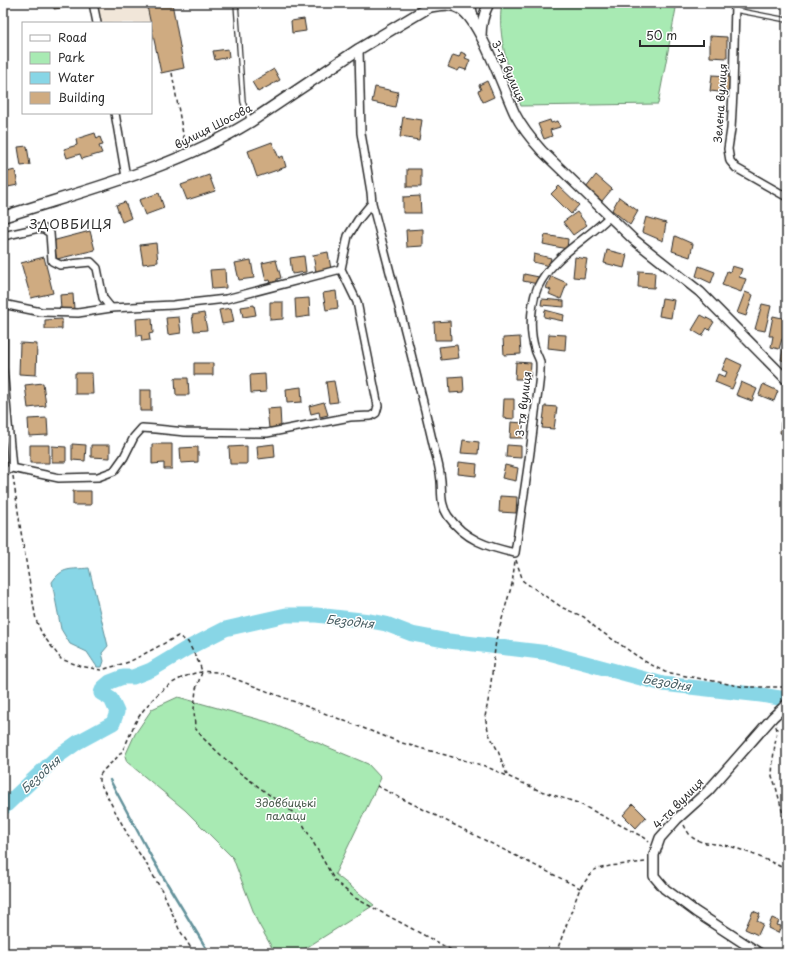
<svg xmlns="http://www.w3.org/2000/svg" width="790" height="956" font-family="'Playpen Sans',sans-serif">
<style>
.built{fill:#f1e6d9}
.green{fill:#a8eab3;stroke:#6a8a6f}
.water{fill:#88d6e6;stroke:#63929b}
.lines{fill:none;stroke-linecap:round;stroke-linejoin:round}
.stream{stroke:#63929b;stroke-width:2.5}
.river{stroke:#88d6e6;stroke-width:15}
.building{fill:#cfab81;stroke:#2b2b2b}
.service-casing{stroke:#2b2b2b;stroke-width:6}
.minor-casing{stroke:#2b2b2b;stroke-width:10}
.tertiary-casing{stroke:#2b2b2b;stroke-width:12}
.secondary-casing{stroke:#2b2b2b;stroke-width:13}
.path{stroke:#2b2b2b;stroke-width:1.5;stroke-dasharray:4 3;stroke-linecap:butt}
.service{stroke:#fff;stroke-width:3.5}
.minor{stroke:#fff;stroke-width:7}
.tertiary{stroke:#fff;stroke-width:9}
.secondary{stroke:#fff;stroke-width:10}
.labels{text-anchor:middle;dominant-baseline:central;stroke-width:3;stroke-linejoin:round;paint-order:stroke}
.street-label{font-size:11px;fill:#2b2b2b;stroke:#fff}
.park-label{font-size:11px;fill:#4a5b4d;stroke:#fff}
.water-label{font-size:12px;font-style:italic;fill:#475e63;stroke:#fff}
.quarter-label{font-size:13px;letter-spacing:1px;fill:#2b2b2b;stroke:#fff}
</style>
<rect width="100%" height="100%" fill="#fff"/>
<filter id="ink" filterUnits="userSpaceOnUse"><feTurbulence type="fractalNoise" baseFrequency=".025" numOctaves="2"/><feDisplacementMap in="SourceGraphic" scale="8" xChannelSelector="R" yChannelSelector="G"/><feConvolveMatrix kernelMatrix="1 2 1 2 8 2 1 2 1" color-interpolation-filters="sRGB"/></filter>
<g filter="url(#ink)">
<path class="built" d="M95,3H159L147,6L150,23H98Z"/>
<path class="green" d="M502,3H677L658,104L521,106C510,75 496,35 502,3Z
M178,697L268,722L368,764L381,778L335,874L374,905L298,953H275L257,921L233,858L185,810L127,762L125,756L135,734L152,709Z"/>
<path class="water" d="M89,568L108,646L102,653L104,661L102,667H97L87,652L70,644L61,629L52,582C63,566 71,570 89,568Z"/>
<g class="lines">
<path class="stream" d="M110,780L153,860L209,953"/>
<path class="river" d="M3,808L57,757L78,742L113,723L117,712L111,699L101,693L103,688L110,682L123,677H133L151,670L186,649L225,629L286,615H316L370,621L386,624L412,634L449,641L549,653L663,684L761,695L780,698L787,703"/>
</g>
<path class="building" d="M54,3H76V6L54,9Z
M162,3H172L184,68L161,73L147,6Z
M304,19L306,31L292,33L291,21Z
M710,36L727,37V58L710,57Z
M228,49L229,57L215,60L213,51Z
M461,52L467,55L465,58L470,60L466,70L460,68L458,71L448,67L453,55L459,57Z
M274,69L280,80L258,92L252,82Z
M712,75L730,76L728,93L710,91Z
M487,81L494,97L483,102L478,91L481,90L479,85Z
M375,87L398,92L395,107L372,102Z
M403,117L422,120L419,140L400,137Z
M550,120L551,123L558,121L560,127L550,130L552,136L544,139L538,124Z
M95,133L97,139L100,137L103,145L99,146L102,153L82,159L80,154L67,158L64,149L77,145L76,139Z
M272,142L279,158L283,156L286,167L257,177L248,151Z
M27,146L30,165L21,166L18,147Z
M407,169H421V187H407Z
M15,170L18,185L3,188V173Z
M209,175L215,191L187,200L181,185Z
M596,175L612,189L602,201L586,188Z
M559,186L579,205L571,214L551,194Z
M159,193L164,208L145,215L139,200Z
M420,196L421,213H403V197Z
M619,197L638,211L630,225L612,210Z
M125,202L131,218L122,222L116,205Z
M577,212L587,225L573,235L563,222Z
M646,217L666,223L663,241L642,232Z
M423,229V246L407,247L406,230Z
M90,231L95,250L57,259L52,241Z
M545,235L568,239L567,249L543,244Z
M675,236L693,244L690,257L672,251Z
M156,243L158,262L143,264L140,245Z
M607,250L627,255L624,268L604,263Z
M328,252L331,269L316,272L313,255Z
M534,254L551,258L549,266L533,262Z
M304,256L306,272L292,274L290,258Z
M44,257L53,293L31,298L21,263Z
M575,257L587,259L584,278L573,277Z
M251,260L254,278L239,280L235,263Z
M276,260L281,278L277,279V281L271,283L270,280L266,281L262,263Z
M699,266L715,272L711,283L696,276Z
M732,266L742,269L739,277L746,279L741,292L722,285L727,271L730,272Z
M225,269L226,288L212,289L210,270Z
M639,271L655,272L654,288L638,287Z
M524,274L539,277L538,284L523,281Z
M551,276L567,283L561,299L549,294L551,290L546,288Z
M336,291L338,308L326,310L323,293Z
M745,292L753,295L746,316L737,313Z
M73,294L74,309L61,310L60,295Z
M309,298L310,316L296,318L295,299Z
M662,298L674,300L671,318L659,316Z
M542,299L564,301V307L541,305Z
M270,302H283V319L270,320Z
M762,304L771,306L765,331L755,329Z
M254,305L256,315L243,317L241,307Z
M231,308L234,322L222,324L219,310Z
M545,310L564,315L563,321L544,317Z
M204,313L207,330L194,331L192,315Z
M701,315L714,322L709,330L707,328L702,336L692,330Z
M773,316L787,319L784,338L782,339L779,349L771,347L773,336H769Z
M179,317L181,333L168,335L166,318Z
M152,318L153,333L149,334L150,340L142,341L141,335L137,336L136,319Z
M62,319V329H45V320Z
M450,321L451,340H435L434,322Z
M786,333H787V361L781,360Z
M549,334L566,335L565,350L548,348Z
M520,337L521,354L504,355L503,338Z
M20,343L37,344L36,375L19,374Z
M457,345L459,358L441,360L439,347Z
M727,358L742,365L732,389L715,382L718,374L725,377L727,372L722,370Z
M516,362L531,363L530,379H515Z
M194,363H213V375H194Z
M75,373H92L93,394H75Z
M265,374L266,392L251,393L250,375Z
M463,376L464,392L450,393L449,377Z
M175,378H188L189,395H176Z
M334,381L338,402L329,403L326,382Z
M741,382L757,389L752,401L736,395Z
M43,383L46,406L28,408L25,385Z
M763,384L778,391L774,401L759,395Z
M301,387L302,402L287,403L286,389Z
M140,390H151V411H140Z
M504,399H514V419L503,418Z
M324,402L328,415L320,417L319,412L311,414L309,406Z
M545,406L557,407L554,429L542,428Z
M280,408L281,427L269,428L267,409Z
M47,418L48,435L29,436L28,419Z
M511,422L523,423V438H510Z
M781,422L787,423V434L780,433Z
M463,440L479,442L478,454L461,453Z
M72,444L86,445L85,461L72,460Z
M152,444H172V469H164V463L152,464Z
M274,444L275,457L258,459L257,446Z
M30,445H49V463H30Z
M91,445H110V458L91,457Z
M507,445L521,446V458L506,457Z
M52,446L66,447V462H52Z
M247,446V464H230L229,447Z
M198,447V462L181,463L180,448Z
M459,462L477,464L476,476L458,474Z
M505,465L518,468L516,481L502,478Z
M73,491H91V505H73Z
M500,496L517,497L516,513L499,512Z
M633,804L646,817L636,828L623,815Z
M753,911L760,914L757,921L763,924L758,935L745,929Z
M772,918L779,921L777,925L781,926L778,933L768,928Z"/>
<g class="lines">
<g class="service-casing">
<path id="service" d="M236,3L243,102L250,121
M735,10L787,20"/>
</g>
<g class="minor-casing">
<path id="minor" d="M93,3L97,23
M735,3L733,92L731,129L728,149L730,161L736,168L787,197
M115,113L126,177
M372,203C393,284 415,366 434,448C437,458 440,470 441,481C442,494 440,504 448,516C465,540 488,547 515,553C522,506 530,459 535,412C537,397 541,378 540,363C540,359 536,354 535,349C529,331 530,298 541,281C557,254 587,239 609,217
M3,236L39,228L44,229L50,233L52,261L60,265L91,262L97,268L103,298L111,308
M3,303V368L12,468
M3,304L41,312L78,313L111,308L173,305L226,299L341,269
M3,473L12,468L59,478L98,477L114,471L124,457L134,437L142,428L156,429L185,432L267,433L350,417L371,416L376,413L378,406L357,302L341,269L348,236L358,220L372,203L371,192L361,133L359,49"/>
</g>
<g class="tertiary-casing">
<path id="tertiary" d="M470,3L474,21
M430,7C440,6 451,3 460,9C480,20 504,91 515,114C522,128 532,140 542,151L633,239L700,292L787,380
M481,36C481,25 484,13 489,3
M759,953L696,912L665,889L654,876V855L660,838L677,819L708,791L773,717L787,704"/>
</g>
<g class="secondary-casing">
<path id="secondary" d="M3,217C86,190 175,168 250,122L359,49L436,3"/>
</g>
<path class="path" d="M172,73L185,145
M13,476L21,532L36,620L42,634L61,659L80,666L101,670L129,662L178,636L188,642L200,665L202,672L196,689L194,709L195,728L204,739L240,773L299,817L335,881L355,898L457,953
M516,560L523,581L563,608L584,617L596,628L646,662L665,672L745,687H787
M776,726L777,730L773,759L772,776L776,787L787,830
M507,775L498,751L489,734L485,717L490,691L496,640L512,584L515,561
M377,786L580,888
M684,825C686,829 689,835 693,838C704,845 717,843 729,846C749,852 768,860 787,870
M194,953L179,929L164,894L147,865L131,841L99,781V777C104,767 114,762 120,754C128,743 131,729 138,718C152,696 175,676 201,672C206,671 212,672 217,672L402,743L485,766L538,790L578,803L645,838L649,842
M556,953L580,888L594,870L610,866L645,862"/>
<use href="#service" class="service"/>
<use href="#minor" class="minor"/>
<use href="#tertiary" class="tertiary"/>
<use href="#secondary" class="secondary"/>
</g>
</g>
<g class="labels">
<g class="street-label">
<text transform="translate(509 71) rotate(66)">3-тя вулиця</text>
<text transform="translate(720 103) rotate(-86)">Зелена вулиця</text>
<text transform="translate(213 126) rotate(-27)">вулиця Шосова</text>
<text transform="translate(523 404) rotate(-83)">3-тя вулиця</text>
<text transform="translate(678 803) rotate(-45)">4-та вулиця</text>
</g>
<g class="park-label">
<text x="286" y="802">Здовбицькі<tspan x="286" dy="13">палаци</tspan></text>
</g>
<g class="water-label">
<text transform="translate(350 621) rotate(6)">Безодня</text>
<text transform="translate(667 682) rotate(10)">Безодня</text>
<text transform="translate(40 774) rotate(-42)">Безодня</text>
</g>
<g class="quarter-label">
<text x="71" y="223">ЗДОВБИЦЯ</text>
</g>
</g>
<rect width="790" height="956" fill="none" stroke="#fff" stroke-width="16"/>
<rect x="8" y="8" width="774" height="940" fill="none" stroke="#2b2b2b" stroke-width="1.5" filter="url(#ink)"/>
<rect x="22" y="22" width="130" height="92" fill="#ffffff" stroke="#aaaaaa"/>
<rect x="30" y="35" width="20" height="6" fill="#ffffff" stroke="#aaaaaa"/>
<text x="58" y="42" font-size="12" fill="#2b2b2b">Road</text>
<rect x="30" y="52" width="20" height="12" fill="#a8eab3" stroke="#aaaaaa"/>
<text x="58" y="62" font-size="12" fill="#2b2b2b">Park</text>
<rect x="30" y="72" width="20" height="12" fill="#88d6e6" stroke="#aaaaaa"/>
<text x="58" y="82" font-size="12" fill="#2b2b2b">Water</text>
<rect x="30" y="92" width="20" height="12" fill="#cfab81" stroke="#aaaaaa"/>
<text x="58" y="102" font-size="12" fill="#2b2b2b">Building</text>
<path d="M640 40v6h64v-6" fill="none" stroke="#2b2b2b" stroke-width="2"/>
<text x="646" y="40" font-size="12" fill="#2b2b2b" stroke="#ffffff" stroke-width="3" paint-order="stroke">50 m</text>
</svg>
